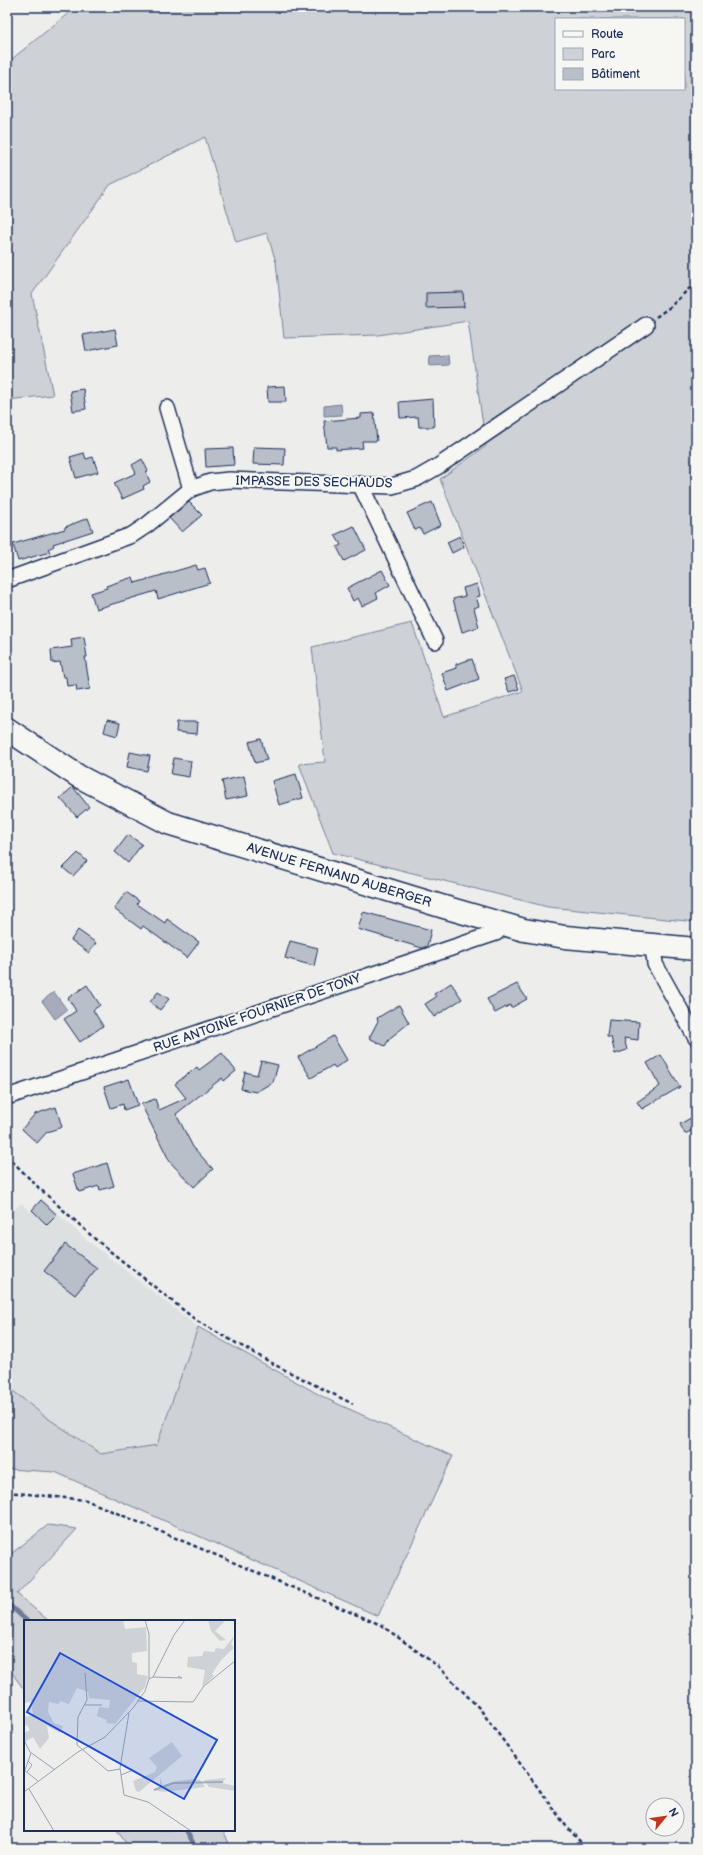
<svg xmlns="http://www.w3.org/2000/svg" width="703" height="1855" font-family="'Balsamiq Sans',sans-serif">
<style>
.built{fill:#dde0e1}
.green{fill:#ced2d7;stroke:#74809a;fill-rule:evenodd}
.water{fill:#a5acbc;stroke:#6e7a96}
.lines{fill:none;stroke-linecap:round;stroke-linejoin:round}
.stream{stroke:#6e7a96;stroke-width:4.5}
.building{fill:#b9bfc8;stroke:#1b2f5e}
.minor-casing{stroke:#1b2f5e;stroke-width:18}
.primary-casing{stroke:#1b2f5e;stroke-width:25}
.path{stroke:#1b2f5e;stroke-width:2.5;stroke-dasharray:4 3;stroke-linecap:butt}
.minor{stroke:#f6f6f2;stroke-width:15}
.primary{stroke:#f6f6f2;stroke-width:22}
.labels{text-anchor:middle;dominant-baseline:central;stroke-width:4;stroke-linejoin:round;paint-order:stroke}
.street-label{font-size:13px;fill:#1b2f5e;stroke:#f6f6f2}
.inset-river{fill:none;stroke:#a5acbc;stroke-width:2}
.inset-road{fill:none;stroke:#99a2b3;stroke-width:1}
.view{fill:#1d4ed8;fill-opacity:0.15;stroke:#1d4ed8;stroke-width:2}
.inset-edge{fill:none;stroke:#1b2f5e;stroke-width:2}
</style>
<rect width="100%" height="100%" fill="#edeeec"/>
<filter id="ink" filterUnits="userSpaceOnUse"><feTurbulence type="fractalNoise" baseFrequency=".025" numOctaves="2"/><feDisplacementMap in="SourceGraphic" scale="8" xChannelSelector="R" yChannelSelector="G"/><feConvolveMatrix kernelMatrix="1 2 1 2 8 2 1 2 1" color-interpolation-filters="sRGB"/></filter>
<g filter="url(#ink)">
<path class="built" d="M41,1198L87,1240L198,1327L157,1445L102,1454L43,1415L7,1386V1217L21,1203L30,1212Z"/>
<path class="green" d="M76,7H696V922L548,907L333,853L299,764L325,762L312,647L412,623L444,717L523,691L440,479L486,446L468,321L378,335L284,338L276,262L267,233L236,242L205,137L110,185L32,294L53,395L7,400V63ZM556,19H684V89H556Z
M198,1327L327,1399L453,1456L378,1616L55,1472L7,1469V1386L43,1415L101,1454L157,1445Z
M48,1525L77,1529L17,1594L49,1621H25V1691L7,1666V1557Z
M117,1830H223L231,1848H129Z"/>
<path class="water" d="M448,355L449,365L430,366L429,356Z
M341,404L342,415L324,416V406Z
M54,992L67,1010L55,1019L42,1001Z"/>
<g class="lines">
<path class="stream" d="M7,1603L27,1621
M186,1830L196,1848"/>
</g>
<path class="building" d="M463,292L464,307L426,308V293Z
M115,329L118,345L86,351L83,335Z
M285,386L286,402H268L267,387Z
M83,389L86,409L73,411L70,391Z
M433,399L434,427H419L418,417L400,418L399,402Z
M374,413L377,441H362L363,448L336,450V447H327L324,421L361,418V414Z
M254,447L285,448L284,465L253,464Z
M233,448L234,465L206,467L205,449Z
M84,453L86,459L93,457L98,472L76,478L70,457Z
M142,459L148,471L146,472L150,482L143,486L144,489L122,499L114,483L136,473L132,465Z
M189,502L202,515L182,532L169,518Z
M432,502L441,525L423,534L420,528L415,530L407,513Z
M88,518L93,531L53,544L54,546L48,549L50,552L18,561L13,544L65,529V527Z
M354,526L366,550L344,561L337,547L341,545L335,535Z
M460,536L464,547L452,553L447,542Z
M196,565L198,570L205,568L210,583L158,599L156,591L96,609L91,593L107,588L106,586L133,577L135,583Z
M382,570L390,585L376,593L378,598L362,606L358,598L353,601L347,588Z
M477,584L480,596L476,597L479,606L474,608L479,627L462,632L453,599L465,596L463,588Z
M84,637L87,657H85L90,689L77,691L76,685L67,686L66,677H63L60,662L52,663L51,650L72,647L71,639Z
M472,659L479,679L448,691L442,673L456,668V664Z
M514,676L519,689L509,692L504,679Z
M107,720L120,723L117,736L104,732Z
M177,722H198L197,734L176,732Z
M261,739L267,760L255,763L249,742Z
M130,752L150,756L147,771L127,767Z
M174,758L191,761L189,777L171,774Z
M296,774L303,798L279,805L272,781Z
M244,776L248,796L226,800L222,781Z
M73,787L89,807L77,817L60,798Z
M128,835L142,844L128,863L115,852Z
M78,853L87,861L73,876L63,868Z
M126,892L139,901L137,904L165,923L167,919L199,942L187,958L143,926L141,929L114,909Z
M363,912L431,930L427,946L422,948L358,929Z
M78,930L96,943L89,953L71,940Z
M290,941L318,948L314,966L285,958Z
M451,983L462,999L434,1017L425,1004L436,997L434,994Z
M517,984L527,999L511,1008L510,1005L495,1013L487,999Z
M87,985L100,1005L93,1010L103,1026L80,1042L64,1019L76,1011L68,998Z
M158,992L169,999L160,1010L150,1002Z
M399,1005L409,1023L390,1038L385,1046L369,1038L378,1021L377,1018Z
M609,1020L639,1022L638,1040L624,1038L627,1050L615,1054L611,1037H607Z
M333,1036L347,1060L335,1068L333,1065L311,1078L298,1057Z
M222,1053L236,1071L224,1081L222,1078L176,1114L193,1147L213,1169L194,1187L170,1162L141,1104L155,1099L159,1110L186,1098L175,1084L197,1067L199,1070Z
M661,1055L680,1087L642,1109L637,1102L660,1086L647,1063Z
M261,1061L278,1065L273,1082L256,1092L241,1089L245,1072L257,1075Z
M129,1079L138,1105L124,1110L123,1104L111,1108L104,1087Z
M56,1107L62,1127L47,1132L37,1143L22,1129L35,1114Z
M696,1115V1128L685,1134L680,1124Z
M107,1163L114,1186L100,1190L99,1186L79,1192L73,1174Z
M41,1200L57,1215L47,1225L32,1210Z
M65,1244L97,1268L75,1295L44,1271Z"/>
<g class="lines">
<g class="minor-casing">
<path id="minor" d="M167,408L191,489
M360,484L435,641
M7,580L132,535L147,525L191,489L210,482L229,480L392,486L416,479L437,467L646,325
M653,946L655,964L696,1038
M7,1097L496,933L505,925"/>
</g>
<g class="primary-casing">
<path id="primary" d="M7,729L78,776L168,823L444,907L524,930L565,937L696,949"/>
</g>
<path class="path" d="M656,317L670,307L696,282
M7,1156L38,1187L95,1239L197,1321L279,1367L353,1404
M7,1492L86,1500L381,1625L439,1667L480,1709L566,1826L586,1848"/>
<use href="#minor" class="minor"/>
<use href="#primary" class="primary"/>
</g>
</g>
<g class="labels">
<g class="street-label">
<text transform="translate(314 482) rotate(1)">IMPASSE DES SECHAUDS</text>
<text transform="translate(339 875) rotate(17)">AVENUE FERNAND AUBERGER</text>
<text transform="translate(257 1013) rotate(-19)">RUE ANTOINE FOURNIER DE TONY</text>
</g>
</g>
<g transform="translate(24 1620)">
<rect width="211" height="211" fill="#edeeec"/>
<path d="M0,0H99L101,9L122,7L123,31L108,33V42L113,43V54L124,56L121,67L91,104L82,103L83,100L73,96L75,87L85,88L86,80L65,78L64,72L53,68L45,84L36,81L35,84L25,82L24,92L30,103L39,106L36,113L23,106L25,118L16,129L9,117L1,122L0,113L6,110L3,105L0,106V97L9,95L7,82L0,83ZM184,0H202L191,11L202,20L196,21L187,11ZM211,15L207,24L210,28L197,40L188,54L190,56L178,67L181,50L163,47L164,37L178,36L180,31L190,32L192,28L200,29ZM148,122L158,136L115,172L112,171L109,161L131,152L133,147L125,138ZM136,157L139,166L152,161L169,159L176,160L181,167L140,172L129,170L136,166ZM202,158L198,163L211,166V171L185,167L180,160Z" fill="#ced2d7"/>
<path class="inset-river" d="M130,170L149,163L199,162"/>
<path class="inset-road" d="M61,53L63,80L54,97L53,125L84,151L96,149M129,57L158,58L154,56M125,59L129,57L150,15L161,0M114,81L169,82L180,66L211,41M61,85H78M105,93L96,148L100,175L124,182L167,211M0,120L6,132L31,150M0,150L14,161M1,150L7,133M3,152L8,145L4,141M97,155L109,150M5,169L30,211M0,172L54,132L81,117L109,88L121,71L125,59V14L121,0"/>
<path class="view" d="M36,33L193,120L160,179L3,92Z"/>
<rect width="211" height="211" class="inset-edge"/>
</g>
<rect width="703" height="1855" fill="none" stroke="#f6f6f2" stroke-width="24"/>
<rect x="12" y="12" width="679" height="1831" fill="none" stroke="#1b2f5e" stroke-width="1.5" filter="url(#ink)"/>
<rect x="555" y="18" width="130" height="72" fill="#f6f6f2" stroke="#9ea6b7"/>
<rect x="563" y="31" width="20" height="6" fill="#f6f6f2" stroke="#9ea6b7"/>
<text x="591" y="38" font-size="12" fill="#1b2f5e">Route</text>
<rect x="563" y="48" width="20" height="12" fill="#ced2d7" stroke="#9ea6b7"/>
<text x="591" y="58" font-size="12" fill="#1b2f5e">Parc</text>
<rect x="563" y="68" width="20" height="12" fill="#b9bfc8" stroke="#9ea6b7"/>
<text x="591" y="78" font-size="12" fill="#1b2f5e">Bâtiment</text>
<g transform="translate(665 1817) rotate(61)"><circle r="19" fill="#f6f6f2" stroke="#9ea6b7"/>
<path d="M0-3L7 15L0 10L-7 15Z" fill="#c8321e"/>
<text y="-6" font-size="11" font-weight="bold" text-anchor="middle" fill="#1b2f5e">N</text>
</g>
</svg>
